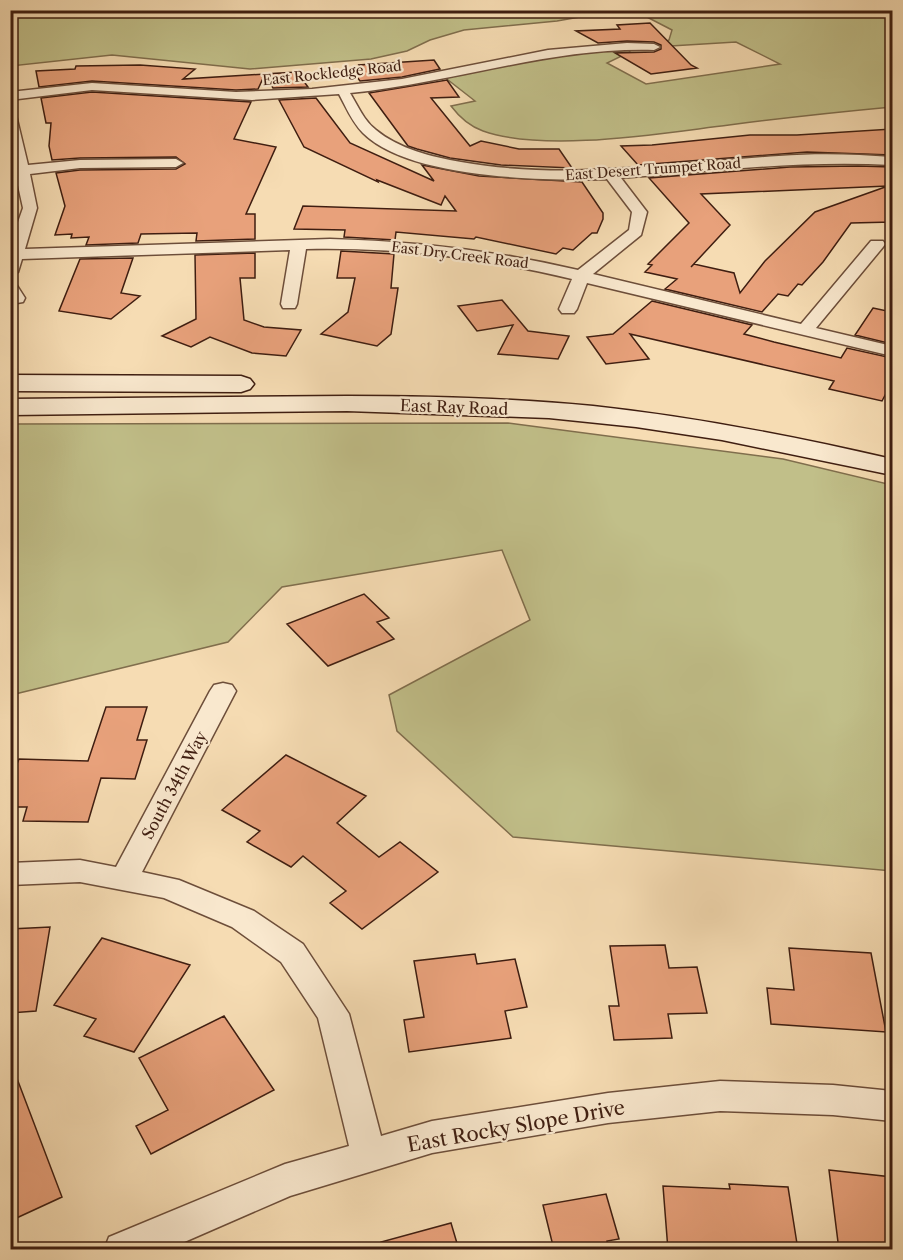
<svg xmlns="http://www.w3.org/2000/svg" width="903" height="1260" font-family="'Libre Caslon Text',serif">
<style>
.green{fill:#c1bf89;stroke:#806e4d;stroke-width:1.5}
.building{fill:#e8a17b;stroke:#3f1e11;stroke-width:1.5;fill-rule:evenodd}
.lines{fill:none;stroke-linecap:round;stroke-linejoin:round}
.minor-casing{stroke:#6d4e3a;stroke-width:3}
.secondary-casing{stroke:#3f1e11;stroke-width:3}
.minor{fill:#f9e8ce;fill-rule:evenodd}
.secondary{fill:#f9e8ce;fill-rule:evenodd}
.labels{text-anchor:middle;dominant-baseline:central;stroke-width:4.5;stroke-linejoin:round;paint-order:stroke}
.far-street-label{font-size:14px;fill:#3f1e11;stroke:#f9e8ce}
.street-label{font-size:16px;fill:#3f1e11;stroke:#f9e8ce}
.near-street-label{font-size:20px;fill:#3f1e11;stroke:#f9e8ce}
</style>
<rect width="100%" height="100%" fill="#f6dcb3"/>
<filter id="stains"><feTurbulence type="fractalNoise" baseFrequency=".00333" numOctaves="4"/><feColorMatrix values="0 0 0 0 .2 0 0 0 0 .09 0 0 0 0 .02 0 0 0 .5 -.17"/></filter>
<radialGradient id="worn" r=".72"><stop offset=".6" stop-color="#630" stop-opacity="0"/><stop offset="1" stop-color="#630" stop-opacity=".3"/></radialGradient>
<path class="green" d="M10,11H892V107C838,112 783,118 729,125C662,133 547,153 483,131C469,126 460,118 451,106L475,101L443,76L627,45L630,52L607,63L646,84L780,64L736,42L654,47L669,40L672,30L645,16L608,12L557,21L464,30L430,40L407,51L371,59L250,69L112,55L11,66Z
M508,423L783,459L892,485V871L513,837L397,731L389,695L530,620L502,550L282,587L228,642L11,695V424Z"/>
<path class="building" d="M650,23L691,65L697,68L651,74L615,53L654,52L661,49V45L654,42L627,41L598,43L576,31L620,29L617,25Z
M434,60L440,69L402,77L360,81L351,69H362L359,65Z
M140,65L195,69L183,79L265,74L258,89L236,90L92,81L39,87L36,71L75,69L76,66Z
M297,72L308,87L273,88L265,74Z
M447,80L459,97L431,98L470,146L481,141L519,149H559L572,168L501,165L450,158L417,149L408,146L369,93Z
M92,92L251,102L234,139L276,147L246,214H255V239L196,241L197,233L141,234L138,243L86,245L89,237L71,238L72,234L55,235L65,206L56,173L80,170L176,169L185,164L176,157L80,158L52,160L49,146L51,123H46L41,98Z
M316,98L350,143L434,181L422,165L479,176L582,182L603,213V219L597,233H592L573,250L563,248L556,254L476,237L474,239L396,232L395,240L344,237L345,230L294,229L303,206L456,211L445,196L441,205L377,180L378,182L304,147L279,100Z
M892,129V155L807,152L638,165L621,146L652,145L750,135H797Z
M858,166L892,167V222L851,223L823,262L802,285L798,284L788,296L778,294L762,312L665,289L677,279L645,272L652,265L648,264L689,223L649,178L790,167ZM888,186L815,212L765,261L740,293L734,273L694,264L691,267L730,225L701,194Z
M341,251L394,254L391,288H398L391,334L377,346L321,334L348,312L355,278H337Z
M255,253V278H240L244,320L264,327L301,330L286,356L252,353L210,337L191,347L162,336L196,319L195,255Z
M133,258L121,293L140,296L111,319L59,311L80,259Z
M502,300L528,331L569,336L558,359L498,354L513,325L477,331L458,306Z
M652,301L752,325L744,334L774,342L841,358L847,348L892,358V382L882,401L829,389L834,381L630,334L649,359L606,364L587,337L613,334Z
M873,308L892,312V344L855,335Z
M364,594L389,618L377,622L394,639L328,666L287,624Z
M106,707H147L137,740H147L135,779L101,778L88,822L23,821L27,807H10V781L19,759L88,761Z
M286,755L366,796L337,823L379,857L400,842L438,872L362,929L330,903L346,891L303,856L291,867L247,842L260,831L222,810Z
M50,927L36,1011L10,1013V929Z
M102,938L190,965L134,1052L84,1036L96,1019L54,1005Z
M665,945L669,968L697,967L707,1013L668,1014L672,1038L614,1040L609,1006H619L610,946Z
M789,948L871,953L886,1032L771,1024L767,988L794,990Z
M475,954L477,964L515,959L527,1007L505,1011L511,1038L409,1052L404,1020L424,1017L414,961Z
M224,1016L274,1090L151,1154L136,1126L168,1110L139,1058Z
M10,1068H13L62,1197L10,1221Z
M829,1170L892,1177V1250H839Z
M729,1184L788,1187L798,1250H668L663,1186L730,1189Z
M606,1194L619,1239L607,1241L609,1250H554L543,1205Z
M451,1223L459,1250H382L381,1242Z"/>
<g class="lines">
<g class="minor-casing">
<path id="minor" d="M627,43L654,44L660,47L654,50C550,47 453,83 350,93C358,106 364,121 376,130C399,149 432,157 461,162C567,181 672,163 779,156C817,153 855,154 892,157V165C801,160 712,171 621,178L647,212L641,235L593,274L801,324L871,241H883L885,244L883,247L816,328L892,346V356L587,283L577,309L574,313H562L559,309L572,279C486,258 395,247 306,249L297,304L295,308H283L281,304L290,250L22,259L18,272L10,277V245L23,208L10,149V111L16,115L28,165L80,160L176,159L183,163L176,167L80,168L30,174L37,208L25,249L330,239C413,241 497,251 578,270L629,230L632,212L607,179C545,181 409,179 363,133C352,122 346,107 339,94L252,100L92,90L10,100V92L92,83L236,92L312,89L402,79L548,50Z
M10,283L16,284L25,298L23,302L17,303L10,301Z
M223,683L232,685L236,691L142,872L179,880L254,911L303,944L349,1014L381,1136L432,1121L608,1093L720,1081L833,1085L892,1091V1121L833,1115L720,1111L608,1123L432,1153L290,1196L166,1250H104L109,1237L285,1164L349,1146L318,1018L281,962L232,927L164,898L80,882L10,885V863L80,860L116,867L210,691L214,685Z"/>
</g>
<g class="secondary-casing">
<path id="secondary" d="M10,375L241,376L250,379L254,384L250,389L241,392L10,391Z
M347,396C429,396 511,398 593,406C694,417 793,436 892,459V475L722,440L636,427L549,418L347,411L10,415V399Z"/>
</g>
<use href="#minor" class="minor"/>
<use href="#secondary" class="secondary"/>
</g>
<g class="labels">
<g class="far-street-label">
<text transform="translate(332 73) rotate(-6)">East Rockledge Road</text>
<text transform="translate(653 169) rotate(-4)">East Desert Trumpet Road</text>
<text transform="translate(460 255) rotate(7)">East Dry Creek Road</text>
</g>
<g class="street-label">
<text transform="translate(454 407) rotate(2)">East Ray Road</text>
<text transform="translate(174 785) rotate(-62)">South 34th Way</text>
</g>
<g class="near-street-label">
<text transform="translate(516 1126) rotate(-10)">East Rocky Slope Drive</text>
</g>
</g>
<rect width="903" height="1260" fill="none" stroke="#f6dcb3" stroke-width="36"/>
<rect x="12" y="12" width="879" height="1236" fill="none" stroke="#3f1e11" stroke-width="3"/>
<rect x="18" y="18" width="867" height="1224" fill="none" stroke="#3f1e11" stroke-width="1.5"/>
<rect width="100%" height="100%" filter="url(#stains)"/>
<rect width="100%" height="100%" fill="url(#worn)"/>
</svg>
